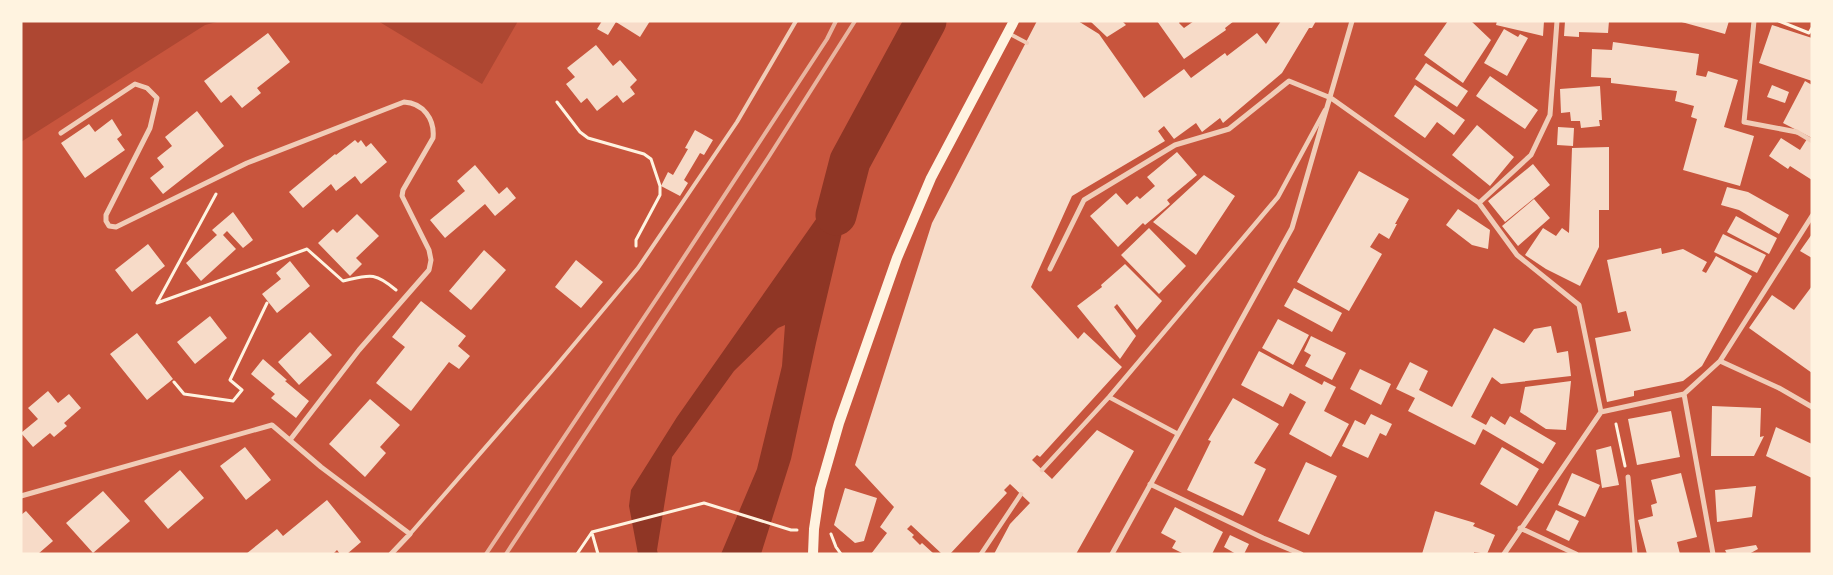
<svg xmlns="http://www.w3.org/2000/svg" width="1833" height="575" font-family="Figtree,sans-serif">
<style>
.green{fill:#ae4732}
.water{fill:#8f3625}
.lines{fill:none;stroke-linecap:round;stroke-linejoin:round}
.river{stroke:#8f3625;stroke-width:41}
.building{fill:#f7dbc8}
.path{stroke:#fff3e0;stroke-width:3}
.service{stroke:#f1ccb7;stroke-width:4}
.pedestrian{stroke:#f1ccb7;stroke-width:4.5}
.minor{stroke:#f1ccb7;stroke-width:5}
.secondary{stroke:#fff3e0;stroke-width:10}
.rail{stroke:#e9b49f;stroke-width:4}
</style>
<rect width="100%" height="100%" fill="#c8553d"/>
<path class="green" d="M21,21H221L205,25L21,142Z
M378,21H518L482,84Z"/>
<path class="water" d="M850,161L845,220L816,343L791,459L761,554H721L757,469L782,366L785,325L778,328L734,371L672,457L657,550L658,554H638L629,506L631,490L677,417L826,205Z"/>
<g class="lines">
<path class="river" d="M836,215L850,161L926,21"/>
</g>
<path class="building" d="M602,21H650L640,37L616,22L608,35L597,29Z
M1037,21H1078L1099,34L1144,98L1184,69L1191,78L1225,53L1227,56L1257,33L1266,44L1281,21H1316L1312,28H1309L1282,73L1223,123L1220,118L1202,132L1196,123L1174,139L1164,126L1158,131L1165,141L1072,196L1031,287L1078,339L1084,332L1122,367L1040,457L1037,455L1032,460L1052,479L1097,430L1134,451L1076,554H994L1010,524L1030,503L1010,484L1004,490L1007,493L950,554H942L911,525L907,529L914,535L912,537L920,545L922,543L934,554H871L887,533L880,527L894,507L855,465L932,223Z
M1090,21H1122L1126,25L1107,37Z
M1157,21H1180L1179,23L1184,28L1194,21H1234L1225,28L1226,30L1184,59Z
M1448,21H1471L1491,40L1463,83L1424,55Z
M1497,21H1544L1543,36L1496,25Z
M1565,21H1609L1608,33L1579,32V37L1564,36Z
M1678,21H1729L1725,34Z
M1772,25L1812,38V81L1759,63Z
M1504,29L1518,37L1520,34L1528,38L1507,76L1484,63Z
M268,33L290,62L257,88L261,93L242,108L231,95L221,103L204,81Z
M1613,42L1699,54L1696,75L1706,77L1708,71L1738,80L1724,127L1754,136L1740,186L1683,170L1697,119L1691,117L1694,106L1675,101L1677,91L1611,83V78L1591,77L1592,49L1612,50Z
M596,45L613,66L620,60L637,80L630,87L635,94L623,103L617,95L597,111L587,98L581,103L566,84L575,77L567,68Z
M1426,63L1468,91L1457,107L1415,79Z
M1490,76L1538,110L1525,129L1476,96Z
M1805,81L1812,85V138L1783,123Z
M1415,85L1465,120L1454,135L1437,122L1425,138L1394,116Z
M1772,85L1789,92L1785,103L1767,97Z
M1600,86L1602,120H1599L1600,126L1581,128L1580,121H1571L1570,112L1561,113L1560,89Z
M197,111L224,146L163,194L150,178L164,167L157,158L172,146L165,137Z
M112,119L122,135L117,139L125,150L85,178L61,143L89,124L95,132Z
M1477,125L1514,157L1490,186L1452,155Z
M1558,127L1574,128L1573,146L1557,145Z
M695,130L713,140L704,155L700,153L684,180L688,183L680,196L661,186L668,172L673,175L688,149L685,148Z
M1781,138L1800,150L1807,139L1812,143V180L1790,166L1788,169L1769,156Z
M355,140L358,143L361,140L366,147L371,143L387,162L361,184L355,176L336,191L331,184L303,208L289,192L335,154L336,155Z
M1609,147V210H1599V247L1580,286L1546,269L1525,255L1543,228L1556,236L1562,228L1569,233L1572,148Z
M1177,152L1197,175L1167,200L1170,204L1145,225L1143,223L1118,247L1090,216L1116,193L1127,205L1137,196L1140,199L1155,186L1147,177Z
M1533,164L1550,185L1505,222L1488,201Z
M475,165L499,194L507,187L516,198L495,216L485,204L445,238L430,220L465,191L457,181Z
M1359,171L1409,199L1395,224H1397L1389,239L1379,233L1370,247L1382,254L1349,311L1297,282Z
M1204,175L1235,196L1196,255L1153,222Z
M1727,187L1748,192L1789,215L1779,234L1739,210L1721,205Z
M1534,199L1550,218L1518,246L1502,226Z
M1458,209L1490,230L1488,249L1472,245L1446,225Z
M233,212L253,240L243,248L227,231L223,235L236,249L201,281L186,263L217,235L212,230Z
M357,214L379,236L356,258L362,264L350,276L318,243L333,229L337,233Z
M1736,216L1777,238L1769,254L1727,232Z
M1149,228L1186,266L1159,294L1121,255Z
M1723,234L1766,255L1757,273L1714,252Z
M1812,234V258L1800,251Z
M148,244L165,266L132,292L115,270Z
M1661,248L1662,254L1683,249L1707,262L1702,271L1706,273L1716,256L1752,276L1702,366L1683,381L1634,391V396L1607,402L1595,338L1631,331L1626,311L1618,313L1607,260Z
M484,250L506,270L471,310L449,291Z
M576,260L603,282L581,308L555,287Z
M290,261L310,286L277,313L262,294L281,279L276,273Z
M1125,264L1162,301L1137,330L1117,304L1114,307L1136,336L1120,359L1077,306L1102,287L1101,285Z
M1812,286V373L1749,328L1772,295L1794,310Z
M1294,288L1342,313L1332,332L1284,306Z
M421,301L466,336L458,346L470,356L459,369L449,362L411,411L376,383L405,347L392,337Z
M210,316L227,338L195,364L177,342Z
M1278,319L1309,335L1293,365L1262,348Z
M1551,326L1557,353L1568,351L1571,376L1501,384L1492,377L1471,417L1486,425L1491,416L1505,425L1510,416L1556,443L1543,464L1483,429L1475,445L1408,411L1415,398L1396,389L1410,362L1428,371L1419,390L1452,407L1494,328L1524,343L1534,329Z
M310,332L332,355L299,385L278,362Z
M137,333L173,379L147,400L110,354Z
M1311,336L1346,353L1332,380L1305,366L1311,355L1304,351Z
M1259,351L1322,385L1324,381L1336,387L1324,411L1349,424L1331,457L1289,434L1306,402L1290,393L1283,407L1241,385Z
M263,359L287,380L285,381L309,401L296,418L271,398L275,394L251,374Z
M1360,369L1391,384L1381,405L1350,389Z
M1571,381L1566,430L1546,429L1520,412L1525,387Z
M48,391L58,403L69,394L81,408L64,423L67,426L54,437L50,433L33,447L21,433L38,419L28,408Z
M1233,398L1279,424L1254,463L1266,469L1243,516L1187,490L1211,441L1208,440Z
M370,399L400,425L380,447L386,453L365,477L329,444Z
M1712,406L1761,408L1760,437L1764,436L1754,456H1711Z
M1671,411L1680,457L1637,465L1628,419Z
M1371,414L1392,424L1386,436L1380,433L1368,458L1342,446L1355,420L1365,425Z
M1776,427L1812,444V478L1766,456Z
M1611,446L1619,485L1602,488L1596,450Z
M245,447L271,480L246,500L220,466Z
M1502,447L1539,469L1517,506L1480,484Z
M1306,462L1337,476L1309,535L1278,521Z
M180,470L204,498L168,529L144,501Z
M1572,473L1600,485L1585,517L1558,505Z
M1681,473L1697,537L1677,542L1680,554H1647L1638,520L1653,516L1651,505L1657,503L1651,480Z
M1756,486L1752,517L1717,522L1715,490Z
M845,488L877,498L864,541L855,543L834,525Z
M103,491L130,521L93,553L66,523Z
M327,500L361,542L347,554H340L337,550L333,554H246L277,529L283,536Z
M1175,507L1223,532L1212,554H1184L1172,548L1176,541L1161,533Z
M1556,510L1579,521L1569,541L1546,530Z
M26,511L53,541L38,554H21V515Z
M1435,511L1475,523L1473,526L1495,535L1487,554L1474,552V554H1422Z
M1230,535L1249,544L1244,554H1236L1224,547Z
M1756,545L1758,549L1749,554H1727L1725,550Z"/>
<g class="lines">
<path class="path" d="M1779,21L1809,33L1812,28
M557,102L580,132L588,138L644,154L651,159L660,186V195L636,240V246
M216,194L157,303L307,249L343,281C369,275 374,271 396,290
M174,382L184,394L233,401L242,390L230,380L267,303
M1616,424L1625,466
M592,533L598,554
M831,534L836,547L841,554
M577,554L592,532L704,503L791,530H797"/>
<path class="service" d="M1008,33L1027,43
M410,534L551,372L638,268L737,122L796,21"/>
<path class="pedestrian" d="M1797,132L1812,141
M1109,397L1178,434
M1042,470L1109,397L1278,197L1325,110
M981,554L1021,494"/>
<path class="minor" d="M1754,21L1744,122L1797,132
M61,133L135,84L147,88L157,98L150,128L106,215V221L109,226L116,227L247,163L404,102C423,103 435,119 433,138L403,190L402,196L429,250L431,260L429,270L359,350L290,440
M1479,203L1531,155L1550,115L1557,21
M1050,269L1084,200L1175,145L1229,129L1289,81L1331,98L1479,203L1517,255L1579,305L1601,412L1504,554
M1720,361L1779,388L1812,407
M1684,394L1713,554
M1601,412L1684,394L1720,361L1812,216
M1628,477L1635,554
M1150,484L1263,538L1301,554
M21,496L272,425L321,467L410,534L391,554
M1520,528L1576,554
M1112,554L1292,228L1352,21"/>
<path class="secondary" d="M813,554L814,529L820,489L839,423L897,258L931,178L1014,21"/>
<path class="rail" d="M486,554L667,283L827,39L836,21
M506,554L768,158L855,21"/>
</g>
<rect width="1833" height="575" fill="none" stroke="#fff3e0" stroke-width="45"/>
</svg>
